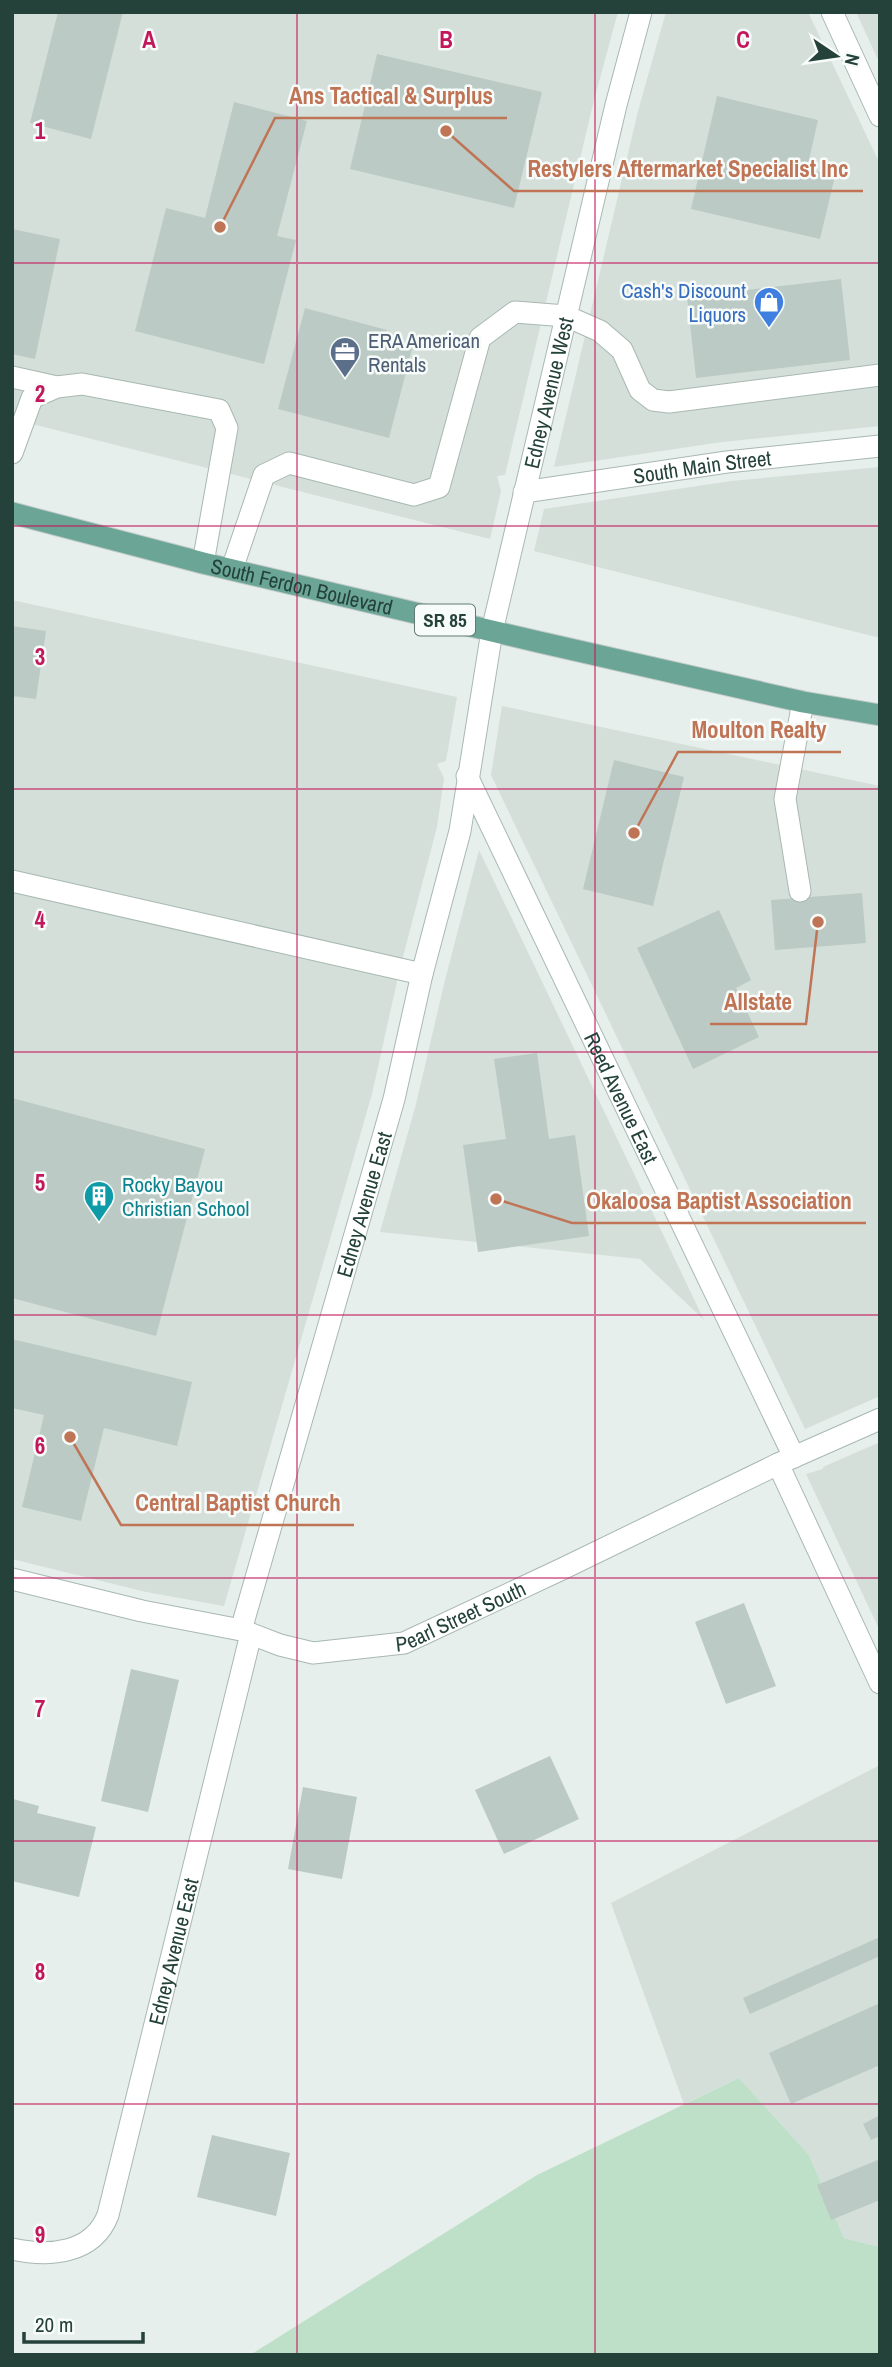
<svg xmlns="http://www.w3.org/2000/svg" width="892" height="2367" font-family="'Archivo Narrow',sans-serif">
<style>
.built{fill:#d4dfda}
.green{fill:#bfe0c8}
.building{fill:#bbcac4}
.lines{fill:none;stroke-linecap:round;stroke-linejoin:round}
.minor-casing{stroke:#a8b8b2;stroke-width:23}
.major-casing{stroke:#c2cac8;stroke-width:23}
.minor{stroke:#fff;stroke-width:21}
.major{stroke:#6aa596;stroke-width:21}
.grid{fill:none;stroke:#c2185b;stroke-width:2;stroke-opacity:0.55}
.labels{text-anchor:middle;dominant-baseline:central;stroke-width:5;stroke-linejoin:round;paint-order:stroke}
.shield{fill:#f7fbf9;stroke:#637a73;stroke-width:2}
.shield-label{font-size:19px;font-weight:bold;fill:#24423a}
.shop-label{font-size:21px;fill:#366cbe;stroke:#f7fbf9;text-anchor:end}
.service-label{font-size:21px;fill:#4e5e75;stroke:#f7fbf9;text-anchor:start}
.street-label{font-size:21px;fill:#24423a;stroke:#f7fbf9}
.culture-label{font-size:21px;fill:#0d838f;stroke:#f7fbf9;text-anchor:start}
.grid-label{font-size:23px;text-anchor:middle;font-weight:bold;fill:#c2185b;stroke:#f7fbf9;stroke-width:5;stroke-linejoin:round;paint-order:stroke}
.leader{fill:none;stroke:#c07456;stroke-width:2.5}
.callout-dot{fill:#c07456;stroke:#f7fbf9;stroke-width:2.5}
.callout-label{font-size:23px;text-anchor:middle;font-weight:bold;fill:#c07456;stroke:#f7fbf9;stroke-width:5;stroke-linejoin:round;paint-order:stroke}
</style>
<rect width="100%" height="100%" fill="#e6efeb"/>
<path class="built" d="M12,12H618L594,100L505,475L497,476L501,491L490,539L12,419Z
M666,12H808L880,164V426L722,442L554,467L638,111Z
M856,12H880V64Z
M880,467V638L534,551L544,509L731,481Z
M12,600L457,697L446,761L437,764L444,778L437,827L400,968L372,1094L224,1606L146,1592L12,1559Z
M502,706L880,786V1396L805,1429L491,775Z
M479,850L704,1320L640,1259L380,1232L416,1104L445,980Z
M880,1442V1631L806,1474L823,1469V1467Z
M880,1765V2247L844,2238L809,2155L739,2078L684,2104L611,1903Z"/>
<path class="green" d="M739,2078L809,2155L844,2238L880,2247V2355H250L537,2175Z"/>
<path class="building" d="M58,12H123L91,139L30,123Z
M377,54L542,92L514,208L350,169Z
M717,96L818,120L807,169L835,176L820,239L691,209Z
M234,102L307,121L277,236L296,240L264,364L135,331L166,208L205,218Z
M12,229L60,239L35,359L12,354Z
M841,279L850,360L696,378L687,297Z
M305,308L387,330L383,342L412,349L389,438L278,409Z
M12,626L46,631L36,699L12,696Z
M614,760L684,777L653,906L583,889Z
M862,893L866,943L775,950L771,900Z
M719,910L751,980L736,988L759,1037L693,1069L637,948Z
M537,1053L549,1139L575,1135L589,1236L478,1252L463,1145L506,1139L494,1059Z
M12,1098L205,1149L156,1336L12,1298Z
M12,1339L192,1382L177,1446L104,1428L81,1521L22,1507L44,1415L12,1408Z
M744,1603L776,1686L726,1704L695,1622Z
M131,1669L179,1680L148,1812L101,1801Z
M550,1756L579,1819L504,1854L475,1790Z
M303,1787L357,1797L342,1879L288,1869Z
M13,1799L39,1806L37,1813L96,1827L79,1897L12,1881Z
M880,1937V1956L750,2014L743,1998Z
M880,2003V2065L791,2104L769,2053Z
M880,2115V2136L871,2140L863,2124Z
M212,2135L290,2153L276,2216L197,2197Z
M880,2159V2200L831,2220L817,2185Z"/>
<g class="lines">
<g class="minor-casing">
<g id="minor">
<path d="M832,12L880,116"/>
<path d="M12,377L57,387"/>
<path d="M12,453L32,398L57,387L82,384L219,410L227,428L203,563"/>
<path id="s1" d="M524,492L727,462L880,446"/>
<path d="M232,569L264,475L289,463L414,495L439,487L480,338L515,312L566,316L600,331L622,350L640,390L653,400L669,402L880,375"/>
<path id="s2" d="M467,776L794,1457"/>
<path d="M12,881L422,974"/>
<path d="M800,891L785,799L803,702"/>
<path d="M778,1464L880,1683"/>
<path id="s3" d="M12,1579L142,1611L241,1630L280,1645L313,1653L404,1643L562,1569L778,1464L880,1419"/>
<path id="s4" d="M241,1630L394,1099L422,974L460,831L492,631L616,105L641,12"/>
<path id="s5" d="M12,2249C49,2257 93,2254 108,2215L251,1634"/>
</g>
</g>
<g class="major-casing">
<g id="major">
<path id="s6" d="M12,513L203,563L539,642L803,702L880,715"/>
</g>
</g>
<use href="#minor" class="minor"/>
<use href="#major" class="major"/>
</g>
<path class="grid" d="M297,12V2355M595,12V2355M12,263H880M12,526H880M12,789H880M12,1052H880M12,1315H880M12,1578H880M12,1841H880M12,2104H880"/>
<defs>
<g id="shop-pin" transform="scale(1.575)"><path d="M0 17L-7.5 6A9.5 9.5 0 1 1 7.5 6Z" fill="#3f7fe0" stroke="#f7fbf9"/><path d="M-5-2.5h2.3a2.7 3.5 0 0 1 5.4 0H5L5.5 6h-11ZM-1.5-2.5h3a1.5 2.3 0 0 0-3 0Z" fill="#fff"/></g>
<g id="office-pin" transform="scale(1.575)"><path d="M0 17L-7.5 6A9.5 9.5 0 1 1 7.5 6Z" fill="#5c6f8a" stroke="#f7fbf9"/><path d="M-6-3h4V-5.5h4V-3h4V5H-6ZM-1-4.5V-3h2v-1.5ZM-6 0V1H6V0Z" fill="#fff"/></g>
<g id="building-pin" transform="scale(1.575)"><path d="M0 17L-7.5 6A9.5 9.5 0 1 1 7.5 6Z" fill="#0f9aa8" stroke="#f7fbf9"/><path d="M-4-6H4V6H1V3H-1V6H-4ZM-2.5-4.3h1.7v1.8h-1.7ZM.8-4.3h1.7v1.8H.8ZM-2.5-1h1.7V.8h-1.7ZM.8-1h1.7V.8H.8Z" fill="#fff"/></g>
</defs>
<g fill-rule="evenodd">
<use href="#shop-pin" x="769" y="302"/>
<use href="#office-pin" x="345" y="352"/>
<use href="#building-pin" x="99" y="1196"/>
</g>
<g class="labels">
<rect class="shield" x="415" y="604.5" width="60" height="31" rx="5"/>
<g class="shield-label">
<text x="445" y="620">SR 85</text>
</g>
<g class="shop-label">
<text x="746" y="290">Cash's Discount<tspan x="746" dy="24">Liquors</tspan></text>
</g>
<g class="service-label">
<text x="368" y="340">ERA American<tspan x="368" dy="24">Rentals</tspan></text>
</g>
<g class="street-label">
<text stroke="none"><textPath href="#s4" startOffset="1276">Edney Avenue West</textPath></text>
<text stroke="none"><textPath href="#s1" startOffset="180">South Main Street</textPath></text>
<text stroke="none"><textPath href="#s6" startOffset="299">South Ferdon Boulevard</textPath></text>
<text stroke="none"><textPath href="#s2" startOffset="357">Reed Avenue East</textPath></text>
<text stroke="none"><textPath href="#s4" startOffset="443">Edney Avenue East</textPath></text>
<text stroke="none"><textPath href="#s3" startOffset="464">Pearl Street South</textPath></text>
<text stroke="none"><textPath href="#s5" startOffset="383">Edney Avenue East</textPath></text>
</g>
<g class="culture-label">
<text x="122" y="1184">Rocky Bayou<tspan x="122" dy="24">Christian School</tspan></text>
</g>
</g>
<g class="grid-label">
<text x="149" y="48">A</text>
<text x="446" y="48">B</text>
<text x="743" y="48">C</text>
<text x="40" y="139">1</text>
<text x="40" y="402">2</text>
<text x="40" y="665">3</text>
<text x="40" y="928">4</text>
<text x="40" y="1191">5</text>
<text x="40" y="1454">6</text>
<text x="40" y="1717">7</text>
<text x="40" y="1980">8</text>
<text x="40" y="2243">9</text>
</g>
<path class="leader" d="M220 227L275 118H507M446 131L514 191H863M634 833L678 752H841M818 922L806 1024H710M496 1199L572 1223H866M70 1437L121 1525H354"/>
<g class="callout-dot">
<circle cx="220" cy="227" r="7"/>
<circle cx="446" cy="131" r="7"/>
<circle cx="634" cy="833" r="7"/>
<circle cx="818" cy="922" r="7"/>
<circle cx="496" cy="1199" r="7"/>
<circle cx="70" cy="1437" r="7"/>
</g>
<g class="callout-label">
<text x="391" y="104">Ans Tactical &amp; Surplus</text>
<text x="688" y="177">Restylers Aftermarket Specialist Inc</text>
<text x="759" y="738">Moulton Realty</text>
<text x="758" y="1010">Allstate</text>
<text x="719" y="1209">Okaloosa Baptist Association</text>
<text x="238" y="1511">Central Baptist Church</text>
</g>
<rect width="892" height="2367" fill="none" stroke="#24423a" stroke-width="28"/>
<g transform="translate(836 56) rotate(103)" stroke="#f7fbf9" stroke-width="5" paint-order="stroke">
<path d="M0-5L12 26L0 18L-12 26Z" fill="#24423a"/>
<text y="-10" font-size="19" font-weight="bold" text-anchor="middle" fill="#24423a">N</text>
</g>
<path d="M24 2332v10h119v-10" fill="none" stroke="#24423a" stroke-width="3.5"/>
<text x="35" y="2332" font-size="21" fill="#24423a" stroke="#f7fbf9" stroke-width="5" paint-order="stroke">20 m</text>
</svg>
